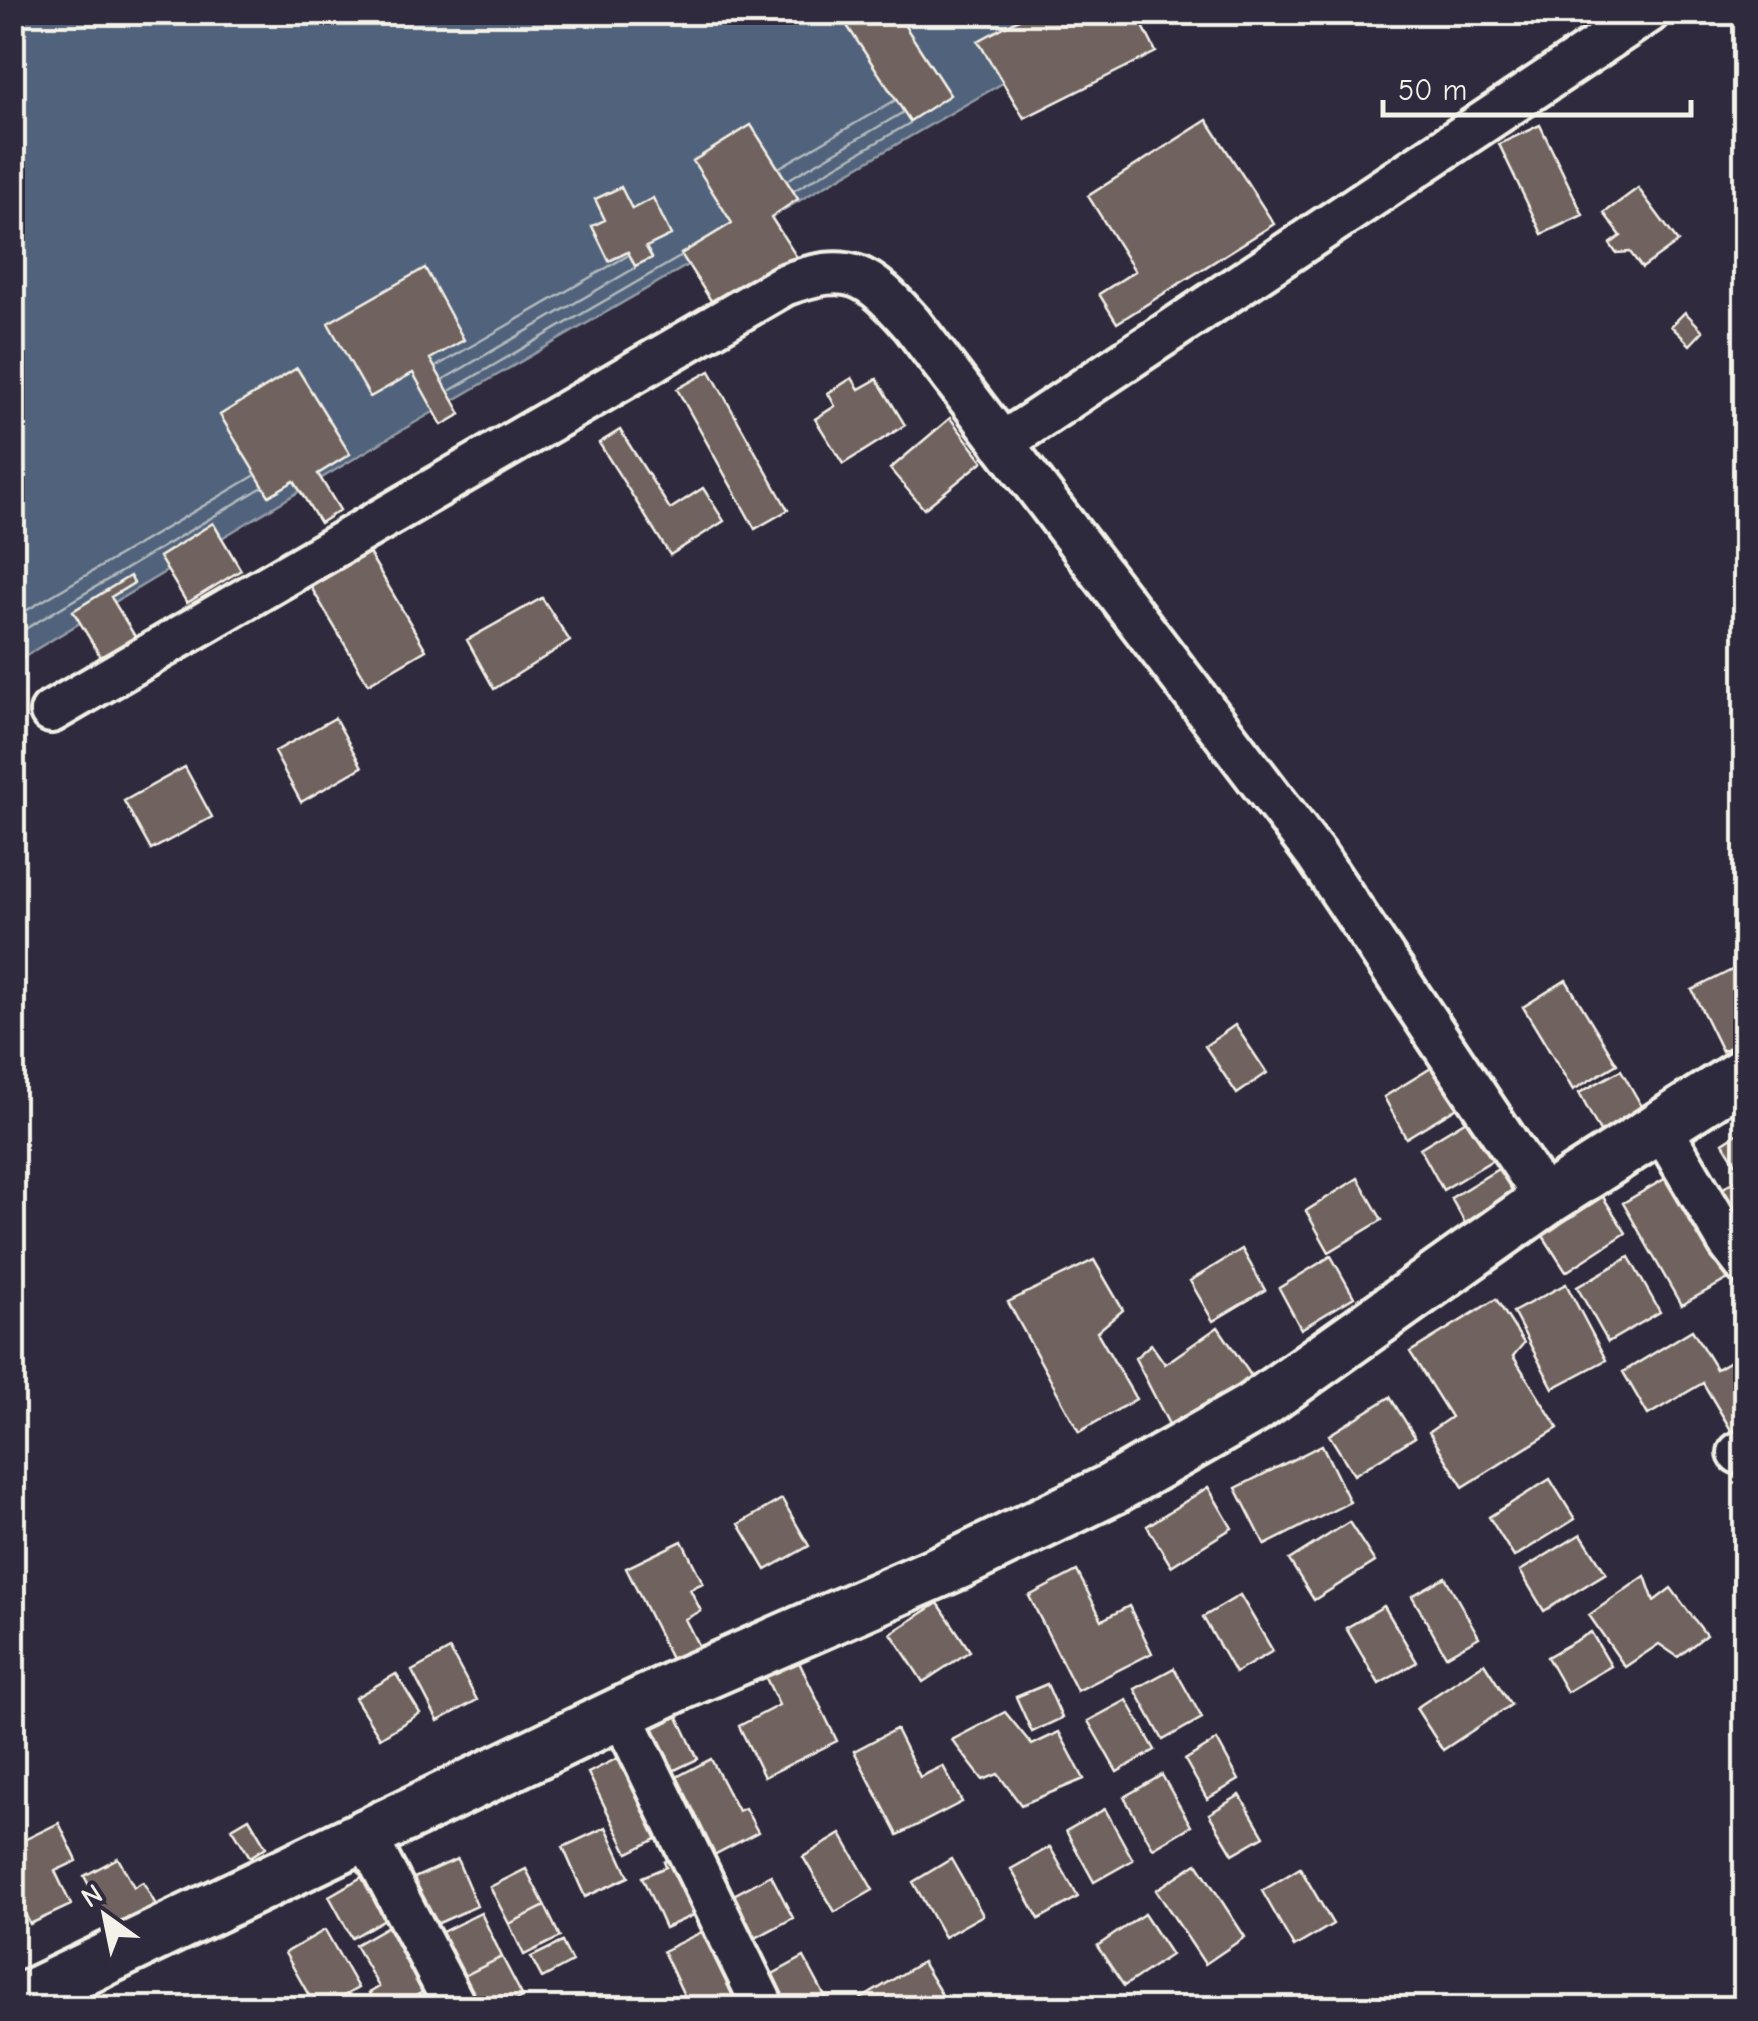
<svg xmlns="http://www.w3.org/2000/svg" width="1758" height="2021" font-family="'Comic Neue',sans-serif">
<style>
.water{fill:#51647c;stroke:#929ca7;stroke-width:2.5}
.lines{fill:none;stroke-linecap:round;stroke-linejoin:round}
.shore{stroke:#b3b9bd;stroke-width:2.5}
.building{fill:#70645f;stroke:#f4f1e8;stroke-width:2.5}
.minor-casing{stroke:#f4f1e8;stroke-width:48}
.tertiary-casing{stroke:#f4f1e8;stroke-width:58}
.minor{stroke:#2f2a3d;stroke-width:40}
.tertiary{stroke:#2f2a3d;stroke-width:50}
</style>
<rect width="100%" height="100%" fill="#2f2a3d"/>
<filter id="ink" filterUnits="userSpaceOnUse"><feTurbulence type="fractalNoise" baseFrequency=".01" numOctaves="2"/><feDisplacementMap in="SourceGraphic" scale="20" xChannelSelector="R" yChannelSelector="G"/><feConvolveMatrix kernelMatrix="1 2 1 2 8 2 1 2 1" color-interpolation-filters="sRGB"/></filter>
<g filter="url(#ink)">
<path class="water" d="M12,13H1124L397,433L13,663Z"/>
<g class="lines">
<path class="shore" d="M780,167L894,101
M789,179L902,113
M795,190L910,123
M437,366L627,256
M444,379L635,268
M451,390L680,257
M12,619L254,476
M12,637L261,488"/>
</g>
<path class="building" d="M838,12H896L950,95L910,121Z
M1032,12H1136L1156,52L1024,118L978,41Z
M1207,120L1274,224L1117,323L1099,294L1135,271L1088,196Z
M751,125L798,199L771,217L798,259L717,310L681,254L732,223L693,161Z
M1540,125L1583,215L1542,234L1499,144Z
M621,187L632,209L653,198L671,235L646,247L652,258L635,266L628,252L609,261L592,226L605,220L595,199Z
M1638,188L1678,242L1642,268L1630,252L1616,253L1610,244L1621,236L1604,213Z
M425,268L464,340L430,359L461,414L442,425L413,373L370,397L328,323Z
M1685,312L1703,331L1690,345L1671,326Z
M297,368L350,454L318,474L340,510L320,523L294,481L269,496L220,415Z
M710,371L788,510L755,529L677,389Z
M852,378L859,389L877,379L905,425L843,464L815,419L835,406L828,393Z
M950,418L983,461L924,509L890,469Z
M620,430L670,509L703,488L724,521L670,555L599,443Z
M213,523L241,570L187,603L159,557Z
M366,548L426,650L368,684L308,582Z
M130,576L134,583L111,597L136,638L102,659L73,611Z
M542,598L570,641L494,689L467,640Z
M335,718L362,767L301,802L274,752Z
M185,767L212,817L151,850L124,801Z
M1746,963V1040L1722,1051L1692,990Z
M1566,980L1617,1064L1573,1090L1523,1007Z
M1235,1025L1267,1073L1237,1094L1205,1046Z
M1436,1065L1459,1106L1406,1138L1384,1097Z
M1621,1070L1648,1117L1605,1141L1579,1093Z
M1473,1116L1496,1158L1443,1190L1420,1148Z
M1746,1128V1242L1735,1225L1742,1220L1722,1189L1743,1175L1723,1143Z
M1503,1166L1526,1208L1474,1239L1451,1198Z
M1680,1170L1739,1273L1681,1305L1623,1203Z
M1358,1178L1382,1220L1329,1252L1306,1211Z
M1598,1189L1626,1233L1566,1272L1538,1228Z
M1242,1249L1265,1290L1213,1321L1190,1281Z
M1331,1256L1354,1297L1301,1329L1279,1288Z
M1629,1257L1660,1312L1608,1342L1577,1287Z
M1094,1260L1123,1310L1097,1332L1136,1399L1079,1432L1008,1302Z
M1566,1284L1606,1360L1553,1388L1513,1312Z
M1496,1299L1524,1343L1513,1356L1558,1428L1463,1487L1429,1432L1451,1417L1410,1352Z
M1218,1327L1263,1393L1179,1444L1135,1358L1151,1344L1165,1364Z
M1692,1330L1716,1369L1746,1352V1442L1740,1445L1703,1383L1648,1415L1623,1372Z
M1390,1397L1415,1437L1354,1475L1329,1435Z
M1322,1445L1350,1502L1265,1545L1236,1488Z
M1550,1479L1575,1519L1514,1557L1489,1517Z
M1208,1487L1232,1528L1171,1566L1147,1526Z
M782,1499L809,1546L766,1570L739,1524Z
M1349,1522L1375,1562L1314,1600L1289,1560Z
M1581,1534L1606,1573L1544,1611L1520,1571Z
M682,1541L703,1583L690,1589L701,1611L685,1619L703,1655L676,1669L626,1568Z
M1077,1571L1102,1620L1129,1606L1152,1653L1077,1691L1029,1596Z
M1645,1576L1654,1601L1671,1588L1706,1635L1678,1657L1659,1644L1625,1667L1589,1615Z
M1445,1577L1479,1637L1446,1656L1412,1596Z
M1240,1595L1273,1651L1235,1673L1203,1617Z
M938,1603L970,1651L923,1682L891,1633Z
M1384,1606L1417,1662L1379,1684L1346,1628Z
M1591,1632L1611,1666L1567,1692L1547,1657Z
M450,1650L477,1700L438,1721L412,1671Z
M798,1660L837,1741L764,1777L739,1726L779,1705L765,1676Z
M1484,1663L1511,1705L1443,1750L1416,1708Z
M1174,1668L1202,1718L1163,1740L1135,1689Z
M396,1674L420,1713L380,1738L355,1698Z
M1047,1684L1062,1718L1032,1732L1016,1697Z
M1127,1700L1155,1750L1117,1772L1088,1721Z
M1005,1712L1032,1745L1059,1732L1084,1779L1021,1805L998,1774L983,1780L952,1740Z
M676,1713L698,1759L662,1776L641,1730Z
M896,1729L920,1777L943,1766L962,1802L898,1835L854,1751Z
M1217,1740L1239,1780L1207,1799L1185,1760Z
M630,1752L670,1832L628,1853L588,1773Z
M711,1759L738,1811L745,1808L758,1832L708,1858L669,1781Z
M1162,1775L1191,1826L1153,1848L1124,1797Z
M1240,1795L1264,1836L1233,1854L1209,1814Z
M1105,1809L1133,1860L1094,1882L1066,1831Z
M249,1818L266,1847L250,1857L232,1828Z
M59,1823L77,1861L55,1871L71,1905L30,1924L12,1888V1846Z
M606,1827L629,1877L585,1897L563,1847Z
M841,1834L873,1890L835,1912L803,1857Z
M1050,1847L1078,1897L1039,1919L1011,1869Z
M683,1853L707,1909L665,1928L642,1877L666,1867L664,1862Z
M118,1858L134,1887L143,1882L161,1914L118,1938L84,1876Z
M457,1859L477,1906L432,1926L412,1879Z
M951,1859L983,1915L944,1937L913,1882Z
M1197,1863L1245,1937L1205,1964L1156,1890Z
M1300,1868L1333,1924L1294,1947L1262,1891Z
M526,1869L545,1906L509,1924L490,1887Z
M367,1874L390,1916L352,1938L329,1896Z
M771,1875L793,1918L750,1941L728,1898Z
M545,1906L560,1937L524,1955L509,1924Z
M481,1913L502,1957L454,1981L432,1937Z
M1144,1914L1171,1955L1124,1986L1097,1946Z
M397,1921L434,1986L393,2008H378L369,1993L379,1987L355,1945Z
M714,1926L752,2008H690L663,1951Z
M325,1930L358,1988L322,2008H316L285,1953Z
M562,1942L572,1962L542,1978L531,1957Z
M502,1957L523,1997L499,2008H468L454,1981Z
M804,1957L829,2004L822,2008H770L756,1983Z
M922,1962L948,2005L942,2008H866L861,1999Z
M434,1992L444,2008H405Z"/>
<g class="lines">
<g class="minor-casing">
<path id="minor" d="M1002,443L1649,12
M51,712L784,285C850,261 867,273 912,324L1316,855L1546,1200
M1660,1126L1729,1243L1746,1265
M1739,1453L1746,1450
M621,1713L764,2008
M366,1836L456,2008"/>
</g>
<g class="tertiary-casing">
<path id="tertiary" d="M12,2004L679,1685L959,1563L1112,1489L1252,1409L1546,1200L1746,1072"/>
</g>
<use href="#minor" class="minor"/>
<use href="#tertiary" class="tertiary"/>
</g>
</g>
<rect width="1758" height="2021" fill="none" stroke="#2f2a3d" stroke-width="50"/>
<rect x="25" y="25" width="1708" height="1971" fill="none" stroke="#f4f1e8" stroke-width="4" filter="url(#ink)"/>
<g transform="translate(105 1916) rotate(327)" stroke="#2f2a3d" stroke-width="8" paint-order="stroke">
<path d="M0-8L18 38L0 25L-18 38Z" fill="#f4f1e8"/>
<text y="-15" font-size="28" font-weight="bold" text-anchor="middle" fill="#f4f1e8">N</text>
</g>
<path d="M1383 100v15h308v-15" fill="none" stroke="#f4f1e8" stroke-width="5"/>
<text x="1398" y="100" font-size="30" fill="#f4f1e8" stroke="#2f2a3d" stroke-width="8" paint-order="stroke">50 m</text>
</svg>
